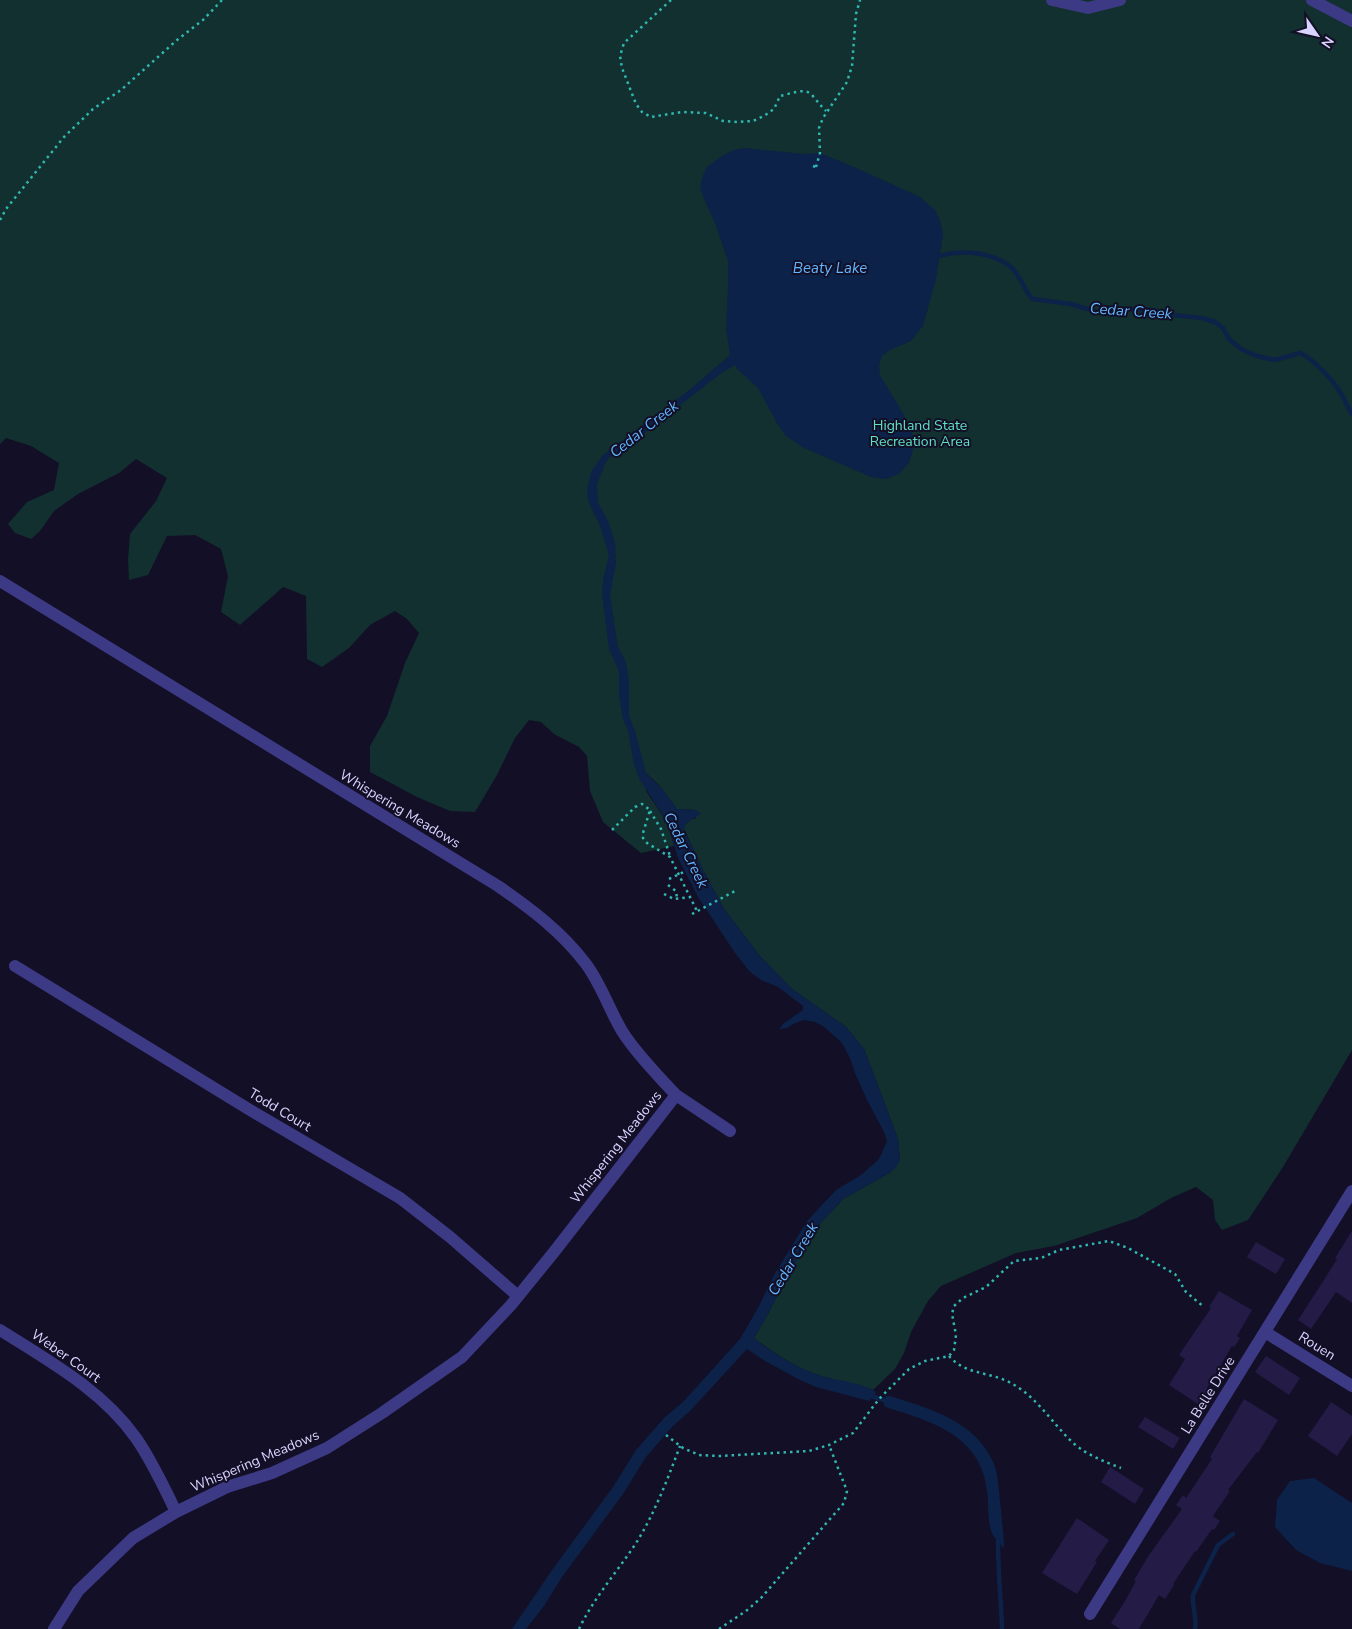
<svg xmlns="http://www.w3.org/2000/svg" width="1352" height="1629" font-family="'Nunito Sans',sans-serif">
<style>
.green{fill:#12302f}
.water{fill:#0c2248}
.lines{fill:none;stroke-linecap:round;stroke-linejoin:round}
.stream{stroke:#0c2248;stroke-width:4.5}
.building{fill:#241b47}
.path{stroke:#2fb8b0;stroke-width:2.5;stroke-dasharray:2.5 4;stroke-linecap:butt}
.minor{stroke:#3d3a85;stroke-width:12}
.labels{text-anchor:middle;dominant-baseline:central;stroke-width:4;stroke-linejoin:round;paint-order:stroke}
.park-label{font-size:14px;fill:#5fe0c0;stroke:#130f26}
.street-label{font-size:14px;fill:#d9d4ff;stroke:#130f26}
.water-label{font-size:15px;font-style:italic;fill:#62b6ff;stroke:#130f26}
</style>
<rect width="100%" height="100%" fill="#130f26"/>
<path class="green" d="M0,0H1352V1050L1283,1167L1248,1220L1222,1230L1215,1220L1213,1200L1196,1187L1171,1198L1137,1218L1054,1246L1016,1253L941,1286L928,1301L911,1332L904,1353L895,1369L873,1390C856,1384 838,1381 821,1376C796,1368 774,1353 754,1338L768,1314L784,1281L816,1228L843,1199L891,1172L900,1160L898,1139L864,1049L846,1027L792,989L760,956L724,909L703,870L684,829C685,822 690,820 696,818L695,810L677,809L658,784L646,773V791L667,822L674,846L641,853L603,822L590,791L587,756L579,747L554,734L541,722L529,720L515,738L497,775L475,812L450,811L417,797L370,772V746L387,716L405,663L419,633L407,619L395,611L370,625L349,648L322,667L307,659L306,596L283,587L240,625L221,612L228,576L221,549L195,535L167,536L148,575L129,580L128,560L130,534L156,501L167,478L136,459L119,473L78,494L54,511L40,531L31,539L15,533L8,524L27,502L54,490L59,463L31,446L6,438L0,444Z"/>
<path class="water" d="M745,148L804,154L820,153L861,170L920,197L935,210L941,223L943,235L936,279L923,326L911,341L890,350L882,356L879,366L880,375L904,415L914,438V446L909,463L899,474L886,479L871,477L804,448L786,436L778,425L758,388L737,369L735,365L720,374L642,435L610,457L606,462L597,484L598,502L609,523L615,543L616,563L610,595L618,647L626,662L629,679V716L635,731L646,773L663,790L677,809L695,810L701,813C695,819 685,820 684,830L703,870L724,909L760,956L792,989L846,1027L864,1049L898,1139L900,1160L897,1166L891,1172L843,1199L816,1228L784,1281L768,1314L754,1338C774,1354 797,1368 821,1376C838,1381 861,1382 876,1392L874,1397L869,1401L816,1387L798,1379L765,1361L747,1349L691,1410L673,1426L646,1457L623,1494L562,1577L544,1606L526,1629H512L552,1570L613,1487L636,1450L665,1417L683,1402L740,1339L758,1308L774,1275L807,1221L836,1190L861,1175L878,1160L881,1155L887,1141L884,1132L866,1098L855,1073L850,1058L842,1043L823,1026L815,1022L804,1020L795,1023L787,1028L779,1029L784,1023L803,1010V1006L778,987L761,980L750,972L735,953L698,897L678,858L667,822L640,780L634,765L628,730L623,720L619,696V671L609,649L602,595L603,580L609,555L600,526L588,501L587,490L591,472L603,455L688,391L730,355L726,328L728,290V261L715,223L704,199L700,188L702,177L707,167L719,158L733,150Z
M886,1396H890C929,1408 977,1422 994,1464C999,1478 999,1495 1001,1510C1002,1523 1004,1535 1004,1548C1000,1544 994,1538 992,1533C987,1521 989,1504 987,1491C981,1435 931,1421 885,1407L883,1402Z
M1314,1478L1352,1503V1571L1320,1563L1296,1550L1275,1527L1277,1500L1290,1481Z"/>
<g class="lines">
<path class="stream" d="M935,255C942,257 947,253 954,253C974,251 995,255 1011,267C1021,276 1025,293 1033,299L1071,304L1097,312L1107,308L1153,310L1173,315L1202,318L1215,322L1223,328L1229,339L1241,349L1257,356L1275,360L1300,353C1313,359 1333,380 1340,392C1345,399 1347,407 1352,414
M874,1397L884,1400
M998,1541C998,1571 1001,1600 1002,1629
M1195,1629C1197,1616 1192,1607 1193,1595L1218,1545L1233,1534"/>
</g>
<path class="building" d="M1352,1231V1303L1336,1292L1311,1329L1298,1320L1322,1283L1337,1259L1335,1258Z
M1256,1242L1285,1259L1276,1274L1247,1257Z
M1219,1291L1252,1310L1237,1336L1240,1338L1234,1347L1232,1346L1207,1388L1211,1390L1201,1406L1169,1385L1185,1359L1179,1355L1211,1308L1209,1307Z
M1266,1356L1300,1378L1289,1395L1255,1372Z
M1244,1399L1278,1420L1258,1453L1257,1452L1228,1490L1230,1491L1213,1516L1220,1521L1214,1530L1212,1529L1196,1552L1195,1551L1173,1584L1174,1585L1165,1599L1159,1595L1139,1629H1120L1111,1623L1125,1601L1136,1581L1134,1580L1149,1555L1182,1509L1176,1505L1183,1495L1186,1498L1212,1459L1210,1457Z
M1331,1402L1352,1416V1434L1337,1456L1308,1436Z
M1145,1417L1180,1438L1173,1449L1138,1427Z
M1110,1467L1144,1489L1135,1504L1101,1482Z
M1077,1518L1109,1540L1095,1561L1097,1562L1077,1594L1042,1573Z"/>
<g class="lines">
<path class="path" d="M671,0L624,43L620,56L622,68L636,104L642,112L651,117L682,112L706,113L723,121L737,122L753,121L764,116L774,109L780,96C790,94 805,87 812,95C817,101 821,106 826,111
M813,166L818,168
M816,167L820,153L819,128L823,118L847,82L852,66L856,14L860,0
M0,220L6,209L64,137L93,109L121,90L177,40L203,20L222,0
M650,811L661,829L670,856
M612,830L635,807L642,804L650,810L643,833V838L647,843L670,857L697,911
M669,879L686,871
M668,885L676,891L677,898
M664,894L674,899L690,897
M692,914L735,891
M949,1356C964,1374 989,1372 1009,1382C1035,1395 1050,1420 1070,1440C1084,1454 1103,1461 1121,1468
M666,1435L683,1448L699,1455L719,1456L809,1451L829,1445L853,1433L879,1399L909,1369L925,1361L949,1356L954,1350L956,1335L952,1314L954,1306L963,1298L986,1287L1014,1261L1041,1258L1059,1250L1109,1241L1128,1248L1175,1274L1186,1292L1204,1307
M579,1629C594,1597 619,1570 638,1540C656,1510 668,1478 680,1446
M719,1629L746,1611L761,1598L844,1503L847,1491L829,1445"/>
<path class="minor" d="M1052,0L1088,8L1120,0
M1312,0L1352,21
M0,581L498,886C530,908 562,932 586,964C601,984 609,1009 622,1031C634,1051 659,1077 676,1095L554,1252L511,1305L462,1357L382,1413L327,1448L272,1473L227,1487L176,1512L133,1538L78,1591L54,1629
M15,966L250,1110L400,1198L450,1237L518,1296
M676,1095L730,1131
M0,1330C49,1361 102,1390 136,1438C152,1461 164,1487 176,1512
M1265,1332L1352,1386
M1090,1614L1352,1191"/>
</g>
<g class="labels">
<g class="park-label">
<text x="920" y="425">Highland State<tspan x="920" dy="16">Recreation Area</tspan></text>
</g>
<g class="street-label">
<text transform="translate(400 809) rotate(31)">Whispering Meadows</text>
<text transform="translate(280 1110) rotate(31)">Todd Court</text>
<text transform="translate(616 1147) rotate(-52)">Whispering Meadows</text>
<text transform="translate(1317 1346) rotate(32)">Rouen</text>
<text transform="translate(66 1356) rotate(35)">Weber Court</text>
<text transform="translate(1208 1395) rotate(-58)">La Belle Drive</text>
<text transform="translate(255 1461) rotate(-23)">Whispering Meadows</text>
</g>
<g class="water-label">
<text x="830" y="268">Beaty Lake</text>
<text transform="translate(1131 311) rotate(4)">Cedar Creek</text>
<text transform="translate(644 429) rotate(-38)">Cedar Creek</text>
<text transform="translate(686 850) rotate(64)">Cedar Creek</text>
<text transform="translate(793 1259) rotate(-59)">Cedar Creek</text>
</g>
</g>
<g transform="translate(1317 35) rotate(124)" stroke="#130f26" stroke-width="4" paint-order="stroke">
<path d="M0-4L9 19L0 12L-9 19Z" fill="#d9d4ff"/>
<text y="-8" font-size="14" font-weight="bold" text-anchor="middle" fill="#d9d4ff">N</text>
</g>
</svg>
